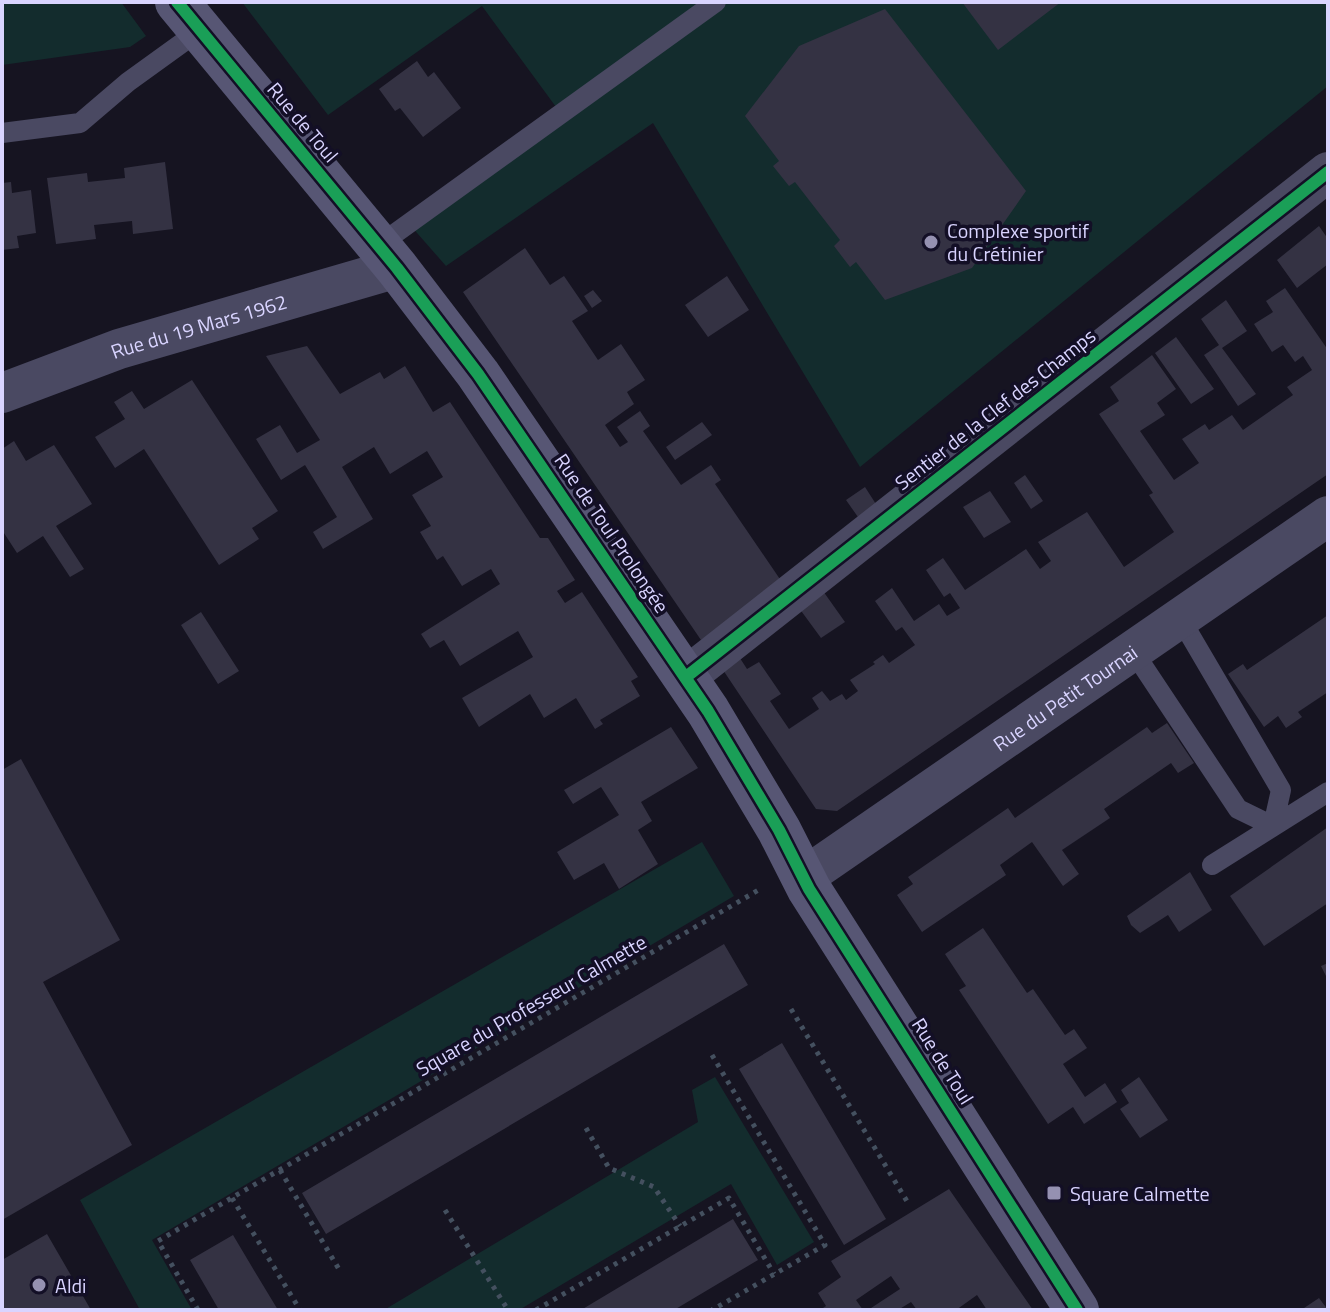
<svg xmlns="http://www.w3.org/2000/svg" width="1330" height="1312" font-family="'Titillium Web',sans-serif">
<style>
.green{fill:#132c2d}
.building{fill:#343243}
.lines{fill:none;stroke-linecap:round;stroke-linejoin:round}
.path{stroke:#44505f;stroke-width:5;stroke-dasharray:4 6;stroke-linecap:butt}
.lane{stroke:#4a4962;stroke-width:20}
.street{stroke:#4a4962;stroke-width:40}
.secondary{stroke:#575674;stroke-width:44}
.cycleway-casing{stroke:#130f26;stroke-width:17}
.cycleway{stroke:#1a9f57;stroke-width:12}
.poi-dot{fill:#9591b1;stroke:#130f26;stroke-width:3}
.labels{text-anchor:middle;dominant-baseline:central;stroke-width:7;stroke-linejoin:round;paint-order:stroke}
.street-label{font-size:20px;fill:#d9d4ff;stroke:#130f26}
.poi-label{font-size:20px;fill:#d9d4ff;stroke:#130f26;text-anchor:start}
</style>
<rect width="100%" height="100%" fill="#161421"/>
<path class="green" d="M2,2H121L146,36L130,47L2,65Z
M242,2H1328V86L860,467L653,123L446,266L403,217L556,107L482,6L328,115Z
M702,842L734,896L152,1240L192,1310H140L80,1200Z
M715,1077L814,1242L777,1265L731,1184L519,1310H384L698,1122L692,1090Z"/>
<path class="building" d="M962,2H1061L998,50Z
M885,9L1026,191L972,268L885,300L856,262L850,267L834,246L840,240L795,182L789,186L773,166L779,161L745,116L799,46Z
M417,61L428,77L434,72L461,108L423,137L400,108L395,111L379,89Z
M165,162L173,229L133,234L132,221L94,225L96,239L56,244L47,178L87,173L88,182L125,178L124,168Z
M11,182L12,193L31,190L36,233L17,236L19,248L2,250V183Z
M1319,226L1328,239V264L1297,288L1277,260Z
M525,248L550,285L564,276L588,311L572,321L598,360L621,344L645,380L627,392L634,404L605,425L620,447L628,442L617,427L640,411L650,426L643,431L681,485L711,465L721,480L715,484L786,588L701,640L463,292Z
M727,276L749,310L708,337L685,305Z
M1285,288L1328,350V474L837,811L816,809L719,664L736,652L747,669L759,662L781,694L770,701L789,729L819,709L812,698L822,691L830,701L842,694L846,700L858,691L850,680L875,664L873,662L883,655L889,663L915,645L902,627L896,631L875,601L892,588L914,621L939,604L947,616L960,608L950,593L944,597L926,570L943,558L965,590L1026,549L1040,569L1051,561L1038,542L1087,512L1124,567L1174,532L1149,495L1153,493L1099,414L1119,401L1110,387L1152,355L1176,389L1157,403L1165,415L1140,431L1174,480L1199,463L1182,439L1205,424L1209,430L1232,415L1243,430L1293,395L1287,387L1312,370L1303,356L1295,362L1283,345L1272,352L1254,324L1273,312L1266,301Z
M593,290L602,301L592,308L584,296Z
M1226,300L1247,331L1222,348L1256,394L1238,406L1204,355L1219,345L1201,319Z
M1176,337L1214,389L1191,404L1155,353Z
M307,346L340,394L380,372L384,379L405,366L433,412L450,402L540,538H548L575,580L557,591L565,603L582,592L638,677L631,681L640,696L600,720L603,724L595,729L576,698L544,718L530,694L479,727L462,698L533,657L518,631L460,666L444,640L430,648L421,634L500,584L491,569L462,586L443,556L437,560L420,532L431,526L412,495L443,477L427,451L390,474L374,447L342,467L373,519L323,549L313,532L337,517L305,465L281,480L256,439L280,425L297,453L320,440L266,356Z
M192,380L278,511L252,528L259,539L219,565L144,449L115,468L95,437L125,419L114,402L132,391L144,409Z
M702,422L712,435L675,460L666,447Z
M14,441L26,461L54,445L92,504L56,526L84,569L70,577L43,536L17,553L2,530V449Z
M1025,475L1043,501L1031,509L1014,483Z
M865,487L883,515L865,527L846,500Z
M990,491L1011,522L984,538L963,507Z
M823,591L845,622L821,638L799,608Z
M201,612L239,671L218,684L181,625Z
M1328,615V692L1298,712L1302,717L1286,728L1278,716L1264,727L1228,674L1243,664L1247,670Z
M1167,723L1194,763L1178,773L1171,763L1104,809L1110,818L1062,850L1079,874L1063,886L1032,842L1000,865L1006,875L922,932L897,895L913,884L908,877L1008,808L1015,818L1147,727L1152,733Z
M671,727L698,768L641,802L652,821L638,830L658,864L619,889L604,863L574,880L557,852L619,815L601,787L573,804L564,790Z
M21,759L120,940L43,982L132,1145L2,1220V770Z
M1328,827V884L1326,886L1328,903L1264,946L1230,896Z
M1190,872L1212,910L1179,932L1168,915L1140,933L1131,925L1127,916Z
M983,928L1027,993L1033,989L1065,1035L1074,1029L1087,1048L1063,1064L1085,1097L1105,1083L1117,1102L1084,1124L1073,1107L1048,1124L959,990L966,986L945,954Z
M724,944L748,985L326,1234L302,1193Z
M1328,963V980L1321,966Z
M782,1043L886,1219L844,1245L739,1069Z
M1139,1077L1168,1120L1140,1138L1120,1109L1129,1103L1121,1090Z
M949,1189L1033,1310H987L977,1295L956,1310H917L911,1302L898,1310H868L900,1289L891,1276L856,1300L863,1310H820L826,1306L818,1293L841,1277L831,1261Z
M733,1219L758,1260L674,1310H581Z
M47,1234L91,1310H2V1260Z
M233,1235L255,1272L278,1310H219L190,1260Z
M1319,1298L1328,1310H1301Z"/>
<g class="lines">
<path class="path" d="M791,1009L908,1203
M712,1055L825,1245L712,1310
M586,1128L609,1168L654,1187L680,1226
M280,1170L340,1271
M232,1198L300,1310
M445,1210L508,1310
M198,1310L158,1241L762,888
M536,1310L729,1198L774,1274"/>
<path class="lane" d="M2,133L80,123L128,82L200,30
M379,245L716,2
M1133,651L1238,809L1273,826L1281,790L1180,618
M1212,865L1328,792"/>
<g class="street">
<path id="s1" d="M2,393L119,349L397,268"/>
<path d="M686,677L1328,172"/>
<path id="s2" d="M803,878L1328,516"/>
</g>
<path class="secondary" d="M177,2L397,268L478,374L708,711L779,830L809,889L1077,1310"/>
<g class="cycleway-casing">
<path id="cycleway" d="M177,2L397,268L478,374L708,711L779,830L809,889L1077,1310
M686,677L1328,172"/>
</g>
<use href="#cycleway" class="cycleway"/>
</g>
<g class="poi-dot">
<circle cx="931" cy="242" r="8"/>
<rect x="1046" y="1185" width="16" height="16" rx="4"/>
<circle cx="39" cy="1285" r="8"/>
</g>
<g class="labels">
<g class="street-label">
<text transform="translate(303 122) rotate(50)">Rue de Toul</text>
<text stroke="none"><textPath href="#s1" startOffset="208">Rue du 19 Mars 1962</textPath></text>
<text transform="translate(995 409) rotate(-38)">Sentier de la Clef des Champs</text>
<text transform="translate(612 533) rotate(56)">Rue de Toul Prolongée</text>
<text stroke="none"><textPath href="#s2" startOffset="318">Rue du Petit Tournai</textPath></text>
<text transform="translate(531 1005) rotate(-30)">Square du Professeur Calmette</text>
<text transform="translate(943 1061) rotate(58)">Rue de Toul</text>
</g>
<g class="poi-label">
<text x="947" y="230">Complexe sportif<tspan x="947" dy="23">du Crétinier</tspan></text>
<text x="1070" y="1193">Square Calmette</text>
<text x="55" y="1285">Aldi</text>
</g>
</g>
<rect width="1330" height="1312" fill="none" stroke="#d9d4ff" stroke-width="8"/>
</svg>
